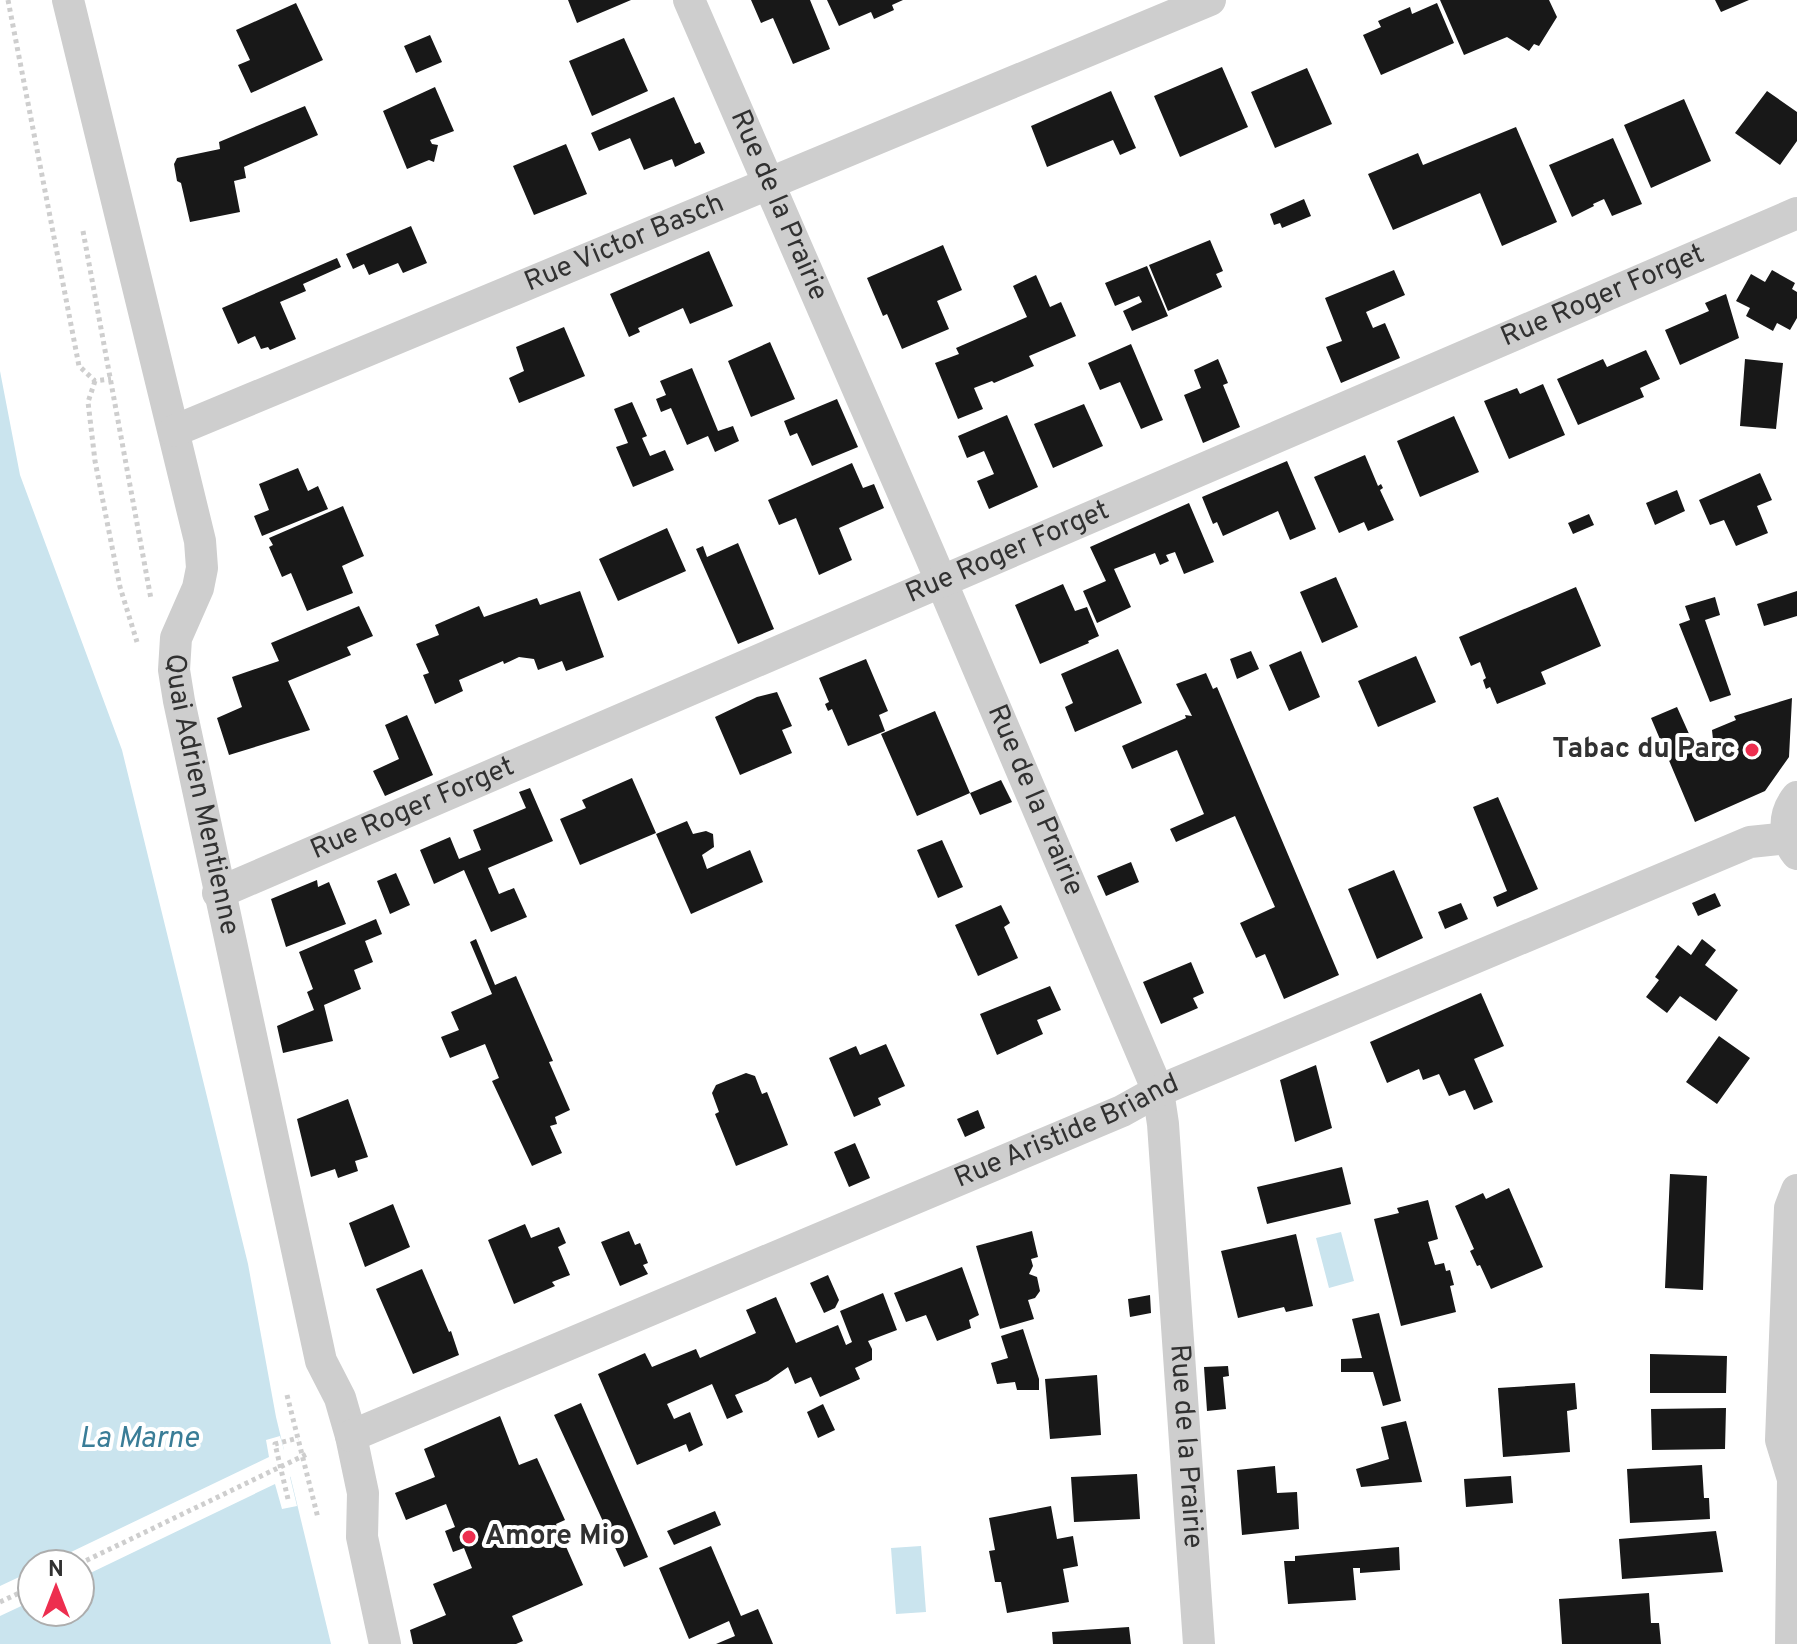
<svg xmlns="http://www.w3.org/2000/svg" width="1797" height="1644" font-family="Overpass,sans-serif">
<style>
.water{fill:#cae4ee;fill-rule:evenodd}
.pier{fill:#fff}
.building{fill:#181818}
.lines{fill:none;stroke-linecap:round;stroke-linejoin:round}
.path{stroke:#cecece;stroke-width:5;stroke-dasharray:4 4;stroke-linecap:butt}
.minor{stroke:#cecece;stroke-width:32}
.path-bridge{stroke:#cecece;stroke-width:5;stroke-dasharray:4 4;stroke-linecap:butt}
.poi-dot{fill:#ed2e4f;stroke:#fff;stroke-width:3}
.labels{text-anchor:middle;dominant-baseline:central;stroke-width:8;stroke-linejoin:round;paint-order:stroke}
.street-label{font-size:28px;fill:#313131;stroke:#fff}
.poi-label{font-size:28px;font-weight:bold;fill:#313131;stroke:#fff;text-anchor:end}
.water-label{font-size:30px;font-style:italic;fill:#3a7d97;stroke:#fff}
</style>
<rect width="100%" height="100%" fill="#fff"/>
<path class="water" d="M0,371L20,475L122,750L248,1264L276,1417L331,1644H0ZM32,1564H80V1612H32Z
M1341,1232L1354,1281L1329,1288L1316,1238Z
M921,1546L926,1612L896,1614L891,1548Z"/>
<path class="pier" d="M280,1436L284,1450L288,1448L294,1475L290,1477L297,1506L282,1509L275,1484L80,1578V1564H46L269,1457L266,1440Z
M32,1571V1601L0,1616V1586Z"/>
<path class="building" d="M568,0H631L577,23Z
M751,0H810L830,49L793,64L773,18L761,23Z
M827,0H903L892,5L894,10L874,19L871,12L839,26Z
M1440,0H1549L1557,17L1539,46L1534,44L1529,51L1507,37L1464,55Z
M1715,0H1749L1721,12Z
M296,3L323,60L251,93L238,65L250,60L236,30Z
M1437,3L1454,43L1381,75L1363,35L1381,27L1378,21L1410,7L1412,14Z
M430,35L442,62L416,73L404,46Z
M624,38L648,91L592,116L569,61Z
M1222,67L1248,127L1180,157L1154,96Z
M1307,68L1332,124L1275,148L1251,92Z
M435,87L454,131L430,140L432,144L438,145L434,162L429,160L407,169L383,111Z
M1111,91L1136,148L1120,155L1113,140L1047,167L1031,126Z
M1767,91L1797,112V141L1780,165L1735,133Z
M674,97L695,144L700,142L705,153L675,167L672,159L644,170L630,138L599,151L591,133Z
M1684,99L1711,161L1651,188L1624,125Z
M305,106L318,135L244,167L246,178L234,181L240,212L190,222L181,183L177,181L174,164L177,158L220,149L219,142Z
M1516,127L1557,222L1502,246L1480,193L1393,230L1368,174L1418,153L1423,165Z
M1613,138L1642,204L1612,216L1604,199L1593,204L1594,206L1572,217L1549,165Z
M566,144L587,194L534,215L513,166Z
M1304,199L1311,216L1282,228L1280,223L1274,225L1270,214Z
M411,226L427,263L403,273L398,263L369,275L364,264L353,269L346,254Z
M1210,240L1223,271L1216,274L1222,287L1168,311L1149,265Z
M943,245L962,290L937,301L949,329L902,349L887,314L883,316L867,278Z
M709,251L733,306L690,324L683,308L638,328L640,332L629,337L610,294Z
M337,258L341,267L303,284L306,291L280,302L296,339L270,350L268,347L261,349L255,336L238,344L222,308Z
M1147,266L1168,316L1132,331L1123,311L1142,302L1139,296L1115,306L1105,283Z
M1394,270L1405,295L1366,312L1373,328L1385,323L1400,358L1341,383L1326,347L1342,341L1325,298Z
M1772,270L1795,283L1792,289L1797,292V318L1790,330L1777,323L1773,331L1746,316L1750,308L1736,301L1751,274L1765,282Z
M1036,275L1050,307L1061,302L1076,336L1029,356L1034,366L994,383L992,381L974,388L983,409L958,419L935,363L959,354L956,348L1027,317L1013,286Z
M1726,294L1739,338L1680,365L1665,330L1709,311L1705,303Z
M564,327L585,376L519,403L509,378L524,371L516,347Z
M770,342L795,399L751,417L728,361Z
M1131,344L1163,420L1141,429L1120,382L1100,390L1088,363Z
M1646,350L1660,379L1640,388L1644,397L1578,425L1557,379L1603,359L1607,367Z
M1218,359L1228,383L1223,385L1240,427L1203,443L1184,395L1201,388L1194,370Z
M1745,359L1783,363L1776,429L1740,426Z
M692,368L718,431L733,426L739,441L715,452L708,436L687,445L671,408L661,412L656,399L666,395L660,381Z
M1543,384L1565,435L1509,459L1484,401L1517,388L1520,394Z
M837,399L858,447L812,466L797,433L790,436L784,421Z
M632,402L647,436L642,438L650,456L665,450L674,470L633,487L616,447L628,443L614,409Z
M1084,404L1103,446L1053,468L1034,424Z
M1007,415L1038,487L989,509L977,481L994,474L984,451L967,458L958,436Z
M1454,416L1479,472L1420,497L1397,441Z
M1365,455L1378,486L1381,484L1383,488L1380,490L1394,520L1368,531L1364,522L1339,533L1314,477Z
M1287,461L1316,529L1290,540L1278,511L1223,536L1217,522L1213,524L1202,497Z
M852,463L863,488L874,484L884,508L839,528L852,560L819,575L796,518L779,525L768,500Z
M298,468L308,491L318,486L328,509L262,536L254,516L269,510L259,484Z
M1760,473L1772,500L1757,506L1768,533L1736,546L1724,520L1710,525L1699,500Z
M1677,490L1685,511L1655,525L1646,503Z
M1189,503L1214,562L1184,574L1175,552L1166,555L1169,561L1160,565L1155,553L1114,569L1131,607L1097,623L1083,591L1106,581L1090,547Z
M343,506L364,556L342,566L353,593L307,611L291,573L282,577L269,547L273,545L269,538Z
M1589,514L1594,525L1573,534L1568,523Z
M667,528L686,571L618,601L599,559Z
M738,543L774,629L738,644L696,549L703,546L707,557Z
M1336,577L1358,627L1322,643L1300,592Z
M1063,584L1075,611L1087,607L1099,636L1088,641L1089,643L1040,664L1015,605Z
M1576,587L1601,646L1541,672L1546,684L1497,704L1490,687L1486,689L1483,680L1486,678L1480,662L1471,666L1459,637Z
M580,591L604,657L566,671L562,661L538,670L534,659L519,657L504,664L503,661L459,680L463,691L435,704L423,675L429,673L416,644L439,635L435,625L479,606L484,617L537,598L540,605Z
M1797,591V616L1764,626L1757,604Z
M1715,597L1720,615L1705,620L1731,695L1710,702L1679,624L1690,620L1685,606Z
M359,606L373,636L347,647L351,655L288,681L310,730L229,755L217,718L242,707L232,677L279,661L271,643Z
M1118,649L1142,703L1075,732L1065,707L1073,703L1061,674Z
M1251,651L1259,669L1237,679L1230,659Z
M1301,651L1320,697L1289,711L1269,665Z
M1416,656L1436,702L1378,727L1358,681Z
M866,659L888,711L879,715L885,731L848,746L832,709L828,711L825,704L829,702L819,678Z
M1206,673L1213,689L1217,687L1339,975L1284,999L1265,954L1256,958L1240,923L1275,907L1235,816L1176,842L1170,829L1204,814L1177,750L1132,769L1122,746L1186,718L1185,715L1192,716L1176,684Z
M777,692L792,726L782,730L792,753L740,775L715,717L757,697Z
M1792,698L1789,757L1765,791L1695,822L1651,718L1677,707L1699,756L1714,749L1712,730L1736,720L1734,716Z
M935,711L970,793L1001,780L1012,802L980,815L970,793L917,816L881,734Z
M407,715L433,775L385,796L373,771L399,759L385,725Z
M632,778L656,833L580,865L560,819L586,808L582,800Z
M530,788L553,841L488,868L499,894L514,888L527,917L491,932L464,870L434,884L420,850L450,837L459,859L481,850L473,830L526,808L519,792Z
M1498,797L1538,889L1497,907L1493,897L1507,891L1473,807Z
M687,821L693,834L706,831L713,834L714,847L702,855L707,869L750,850L763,882L691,914L656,834Z
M942,840L963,887L938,898L917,850Z
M1131,862L1139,882L1106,896L1097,876Z
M1394,870L1423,938L1377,959L1348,889Z
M396,873L410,905L390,914L377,881Z
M317,880L318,887L329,882L346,924L286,947L271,899Z
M1715,893L1721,906L1698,916L1692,903Z
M1461,903L1468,919L1445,929L1438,912Z
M1001,905L1010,923L1004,927L1018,958L978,976L955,925Z
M376,919L382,934L365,941L373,962L354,970L361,989L324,1005L333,1041L283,1053L277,1026L314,1010L307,992L313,989L299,952Z
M476,939L495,985L516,976L553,1061L549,1062L570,1110L555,1117L557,1124L550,1126L562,1153L532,1166L492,1081L499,1078L485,1044L450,1058L441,1037L459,1030L451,1012L492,994L470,942Z
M1702,939L1716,950L1705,965L1738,990L1716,1021L1680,996L1667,1013L1646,997L1659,980L1655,977L1678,945L1691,955Z
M1191,962L1204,993L1193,998L1198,1008L1161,1024L1143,982Z
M1050,986L1061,1010L1037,1020L1043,1034L997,1055L980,1014Z
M1481,993L1504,1046L1474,1059L1493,1102L1474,1110L1465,1090L1449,1096L1439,1074L1423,1080L1419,1069L1387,1083L1370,1042Z
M1719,1036L1750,1058L1717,1104L1686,1082Z
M886,1044L905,1086L878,1098L881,1105L854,1117L829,1058L856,1046L860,1055Z
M1316,1065L1332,1128L1295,1142L1280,1080Z
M746,1073L755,1076L762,1094L767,1092L788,1145L736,1166L715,1114L719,1112L712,1093L716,1085Z
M348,1099L368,1157L355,1161L358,1171L338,1178L335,1169L311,1177L297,1119Z
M978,1110L985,1128L965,1137L957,1119Z
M855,1143L870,1178L849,1187L834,1152Z
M1342,1167L1351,1204L1267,1224L1257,1187Z
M1670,1174L1707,1176L1703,1290L1665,1288Z
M1509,1188L1543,1267L1491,1289L1480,1265L1477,1266L1470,1251L1474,1249L1455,1206L1483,1193L1486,1199Z
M1428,1200L1438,1239L1428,1242L1435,1265L1444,1263L1446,1271L1450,1270L1454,1285L1450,1286L1456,1312L1401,1326L1374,1219L1399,1213L1397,1208Z
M393,1204L410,1247L365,1267L349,1223Z
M525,1224L531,1238L559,1227L566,1243L558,1247L570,1275L552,1282L555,1286L514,1304L488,1240Z
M629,1231L635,1245L640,1243L648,1263L643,1265L648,1274L620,1286L601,1242Z
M1032,1231L1038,1257L1031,1259L1033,1266L1029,1274L1037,1277L1040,1291L1035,1298L1028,1300L1034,1319L1000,1329L976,1246Z
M1296,1234L1313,1306L1286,1312L1284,1307L1238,1318L1221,1251Z
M962,1267L979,1315L969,1320L971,1328L937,1341L926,1315L906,1322L894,1293Z
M422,1269L449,1332L451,1331L459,1355L413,1374L376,1289Z
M828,1275L839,1300L835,1308L824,1313L810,1283Z
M883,1293L897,1330L868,1341L872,1349V1360L855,1368L860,1379L820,1397L811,1377L795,1384L788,1367L768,1381L735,1395L743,1412L727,1419L712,1384L667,1404L674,1419L690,1412L703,1445L689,1452L686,1444L637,1465L598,1374L645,1353L652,1367L696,1349L700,1358L756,1333L746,1310L776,1297L796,1343L838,1325L846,1345L852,1342L840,1311Z
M1150,1295L1151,1313L1130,1317L1128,1299Z
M1379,1313L1401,1401L1383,1406L1373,1372H1341V1359L1362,1358L1352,1319Z
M1023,1329L1039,1379V1390H1017L1015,1382L997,1384L991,1363L1008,1358L1001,1336Z
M1650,1354L1727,1356L1726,1393H1650Z
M1228,1366L1229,1376L1223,1377L1226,1409L1207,1411L1204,1367Z
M1097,1375L1101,1435L1050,1439L1045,1379Z
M1575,1383L1577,1409L1567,1411L1570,1452L1503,1457L1498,1388Z
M581,1403L648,1557L624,1567L554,1415Z
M823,1404L835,1430L818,1438L807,1412Z
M1726,1408L1725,1449L1652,1450L1651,1409Z
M500,1416L519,1465L537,1458L565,1520L556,1524L583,1585L512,1616L523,1641L516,1644H413L410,1630L446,1615L433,1584L472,1568L464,1548L453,1552L445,1531L455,1527L446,1504L406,1520L395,1493L435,1477L424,1449Z
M1406,1421L1422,1482L1361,1487L1356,1469L1389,1459L1381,1427Z
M1702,1465L1704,1498H1709L1710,1519L1630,1523L1627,1469Z
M1275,1466L1277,1493L1297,1492L1299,1529L1242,1535L1237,1470Z
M1137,1474L1140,1519L1074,1522L1071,1477Z
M1511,1476L1513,1503L1466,1507L1464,1479Z
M1051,1506L1057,1539L1073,1536L1078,1566L1063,1569L1069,1602L1007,1613L1001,1582H995L989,1551L995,1550L989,1518Z
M715,1511L721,1525L674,1545L667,1531Z
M1716,1531L1723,1572L1622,1579L1619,1539Z
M711,1546L741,1616L758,1609L773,1644H716L735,1636L729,1621L689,1639L659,1568Z
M1399,1547L1400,1570L1360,1573V1568H1353L1356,1600L1288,1604L1284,1561H1295V1556Z
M1649,1593L1651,1623H1659L1661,1644H1562L1559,1599Z
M1129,1627L1131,1644H1053L1052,1632Z"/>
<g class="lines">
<path class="path" d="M8,0L79,366L95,381L111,379
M83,231L151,599
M95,381L88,402L95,461L120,587L137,642
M287,1395L318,1518
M288,1499L275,1444L298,1438
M0,1602L32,1587"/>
<g class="minor">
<path id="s1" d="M68,0L200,541L202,568L198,588L176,638L174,670L179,701L321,1361L340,1398L351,1436L363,1493L362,1537L385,1644"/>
<path id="s2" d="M689,0L930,555L1158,1091L1163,1124L1199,1644"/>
<path id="s3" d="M174,431L1210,0"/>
<path d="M1797,797C1783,814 1783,836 1797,854"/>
<path id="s4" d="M218,893L1797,213"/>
<path id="s5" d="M351,1436L1122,1111L1158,1091L1750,842L1788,838"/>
<path d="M1791,1644L1793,1479L1781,1440L1790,1208L1797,1190"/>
</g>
<path class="path-bridge" d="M79,1564L309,1453"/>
</g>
<g class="poi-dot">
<circle cx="1752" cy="750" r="8"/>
<circle cx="469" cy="1537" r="8"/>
</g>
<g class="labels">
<g class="street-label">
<text stroke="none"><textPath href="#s2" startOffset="224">Rue de la Prairie</textPath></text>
<text stroke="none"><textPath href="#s3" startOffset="488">Rue Victor Basch</textPath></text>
<text stroke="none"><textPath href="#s4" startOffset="1508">Rue Roger Forget</textPath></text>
<text stroke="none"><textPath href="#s4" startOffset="860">Rue Roger Forget</textPath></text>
<text stroke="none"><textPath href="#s1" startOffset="818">Quai Adrien Mentienne</textPath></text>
<text stroke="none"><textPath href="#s2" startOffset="872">Rue de la Prairie</textPath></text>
<text stroke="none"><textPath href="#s4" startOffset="212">Rue Roger Forget</textPath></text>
<text stroke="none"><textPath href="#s5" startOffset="778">Rue Aristide Briand</textPath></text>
<text stroke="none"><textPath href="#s2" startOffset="1544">Rue de la Prairie</textPath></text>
</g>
<g class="poi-label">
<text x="1736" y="750">Tabac du Parc</text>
<text x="485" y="1537" text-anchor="start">Amore Mio</text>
</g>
<g class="water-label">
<text x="139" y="1439">La Marne</text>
</g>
</g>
<g transform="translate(56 1588)"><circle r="38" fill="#ffffff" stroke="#adadad" stroke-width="2"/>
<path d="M0-6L14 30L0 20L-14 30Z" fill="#ed2e4f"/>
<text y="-12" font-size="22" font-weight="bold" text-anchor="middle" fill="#313131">N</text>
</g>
</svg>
